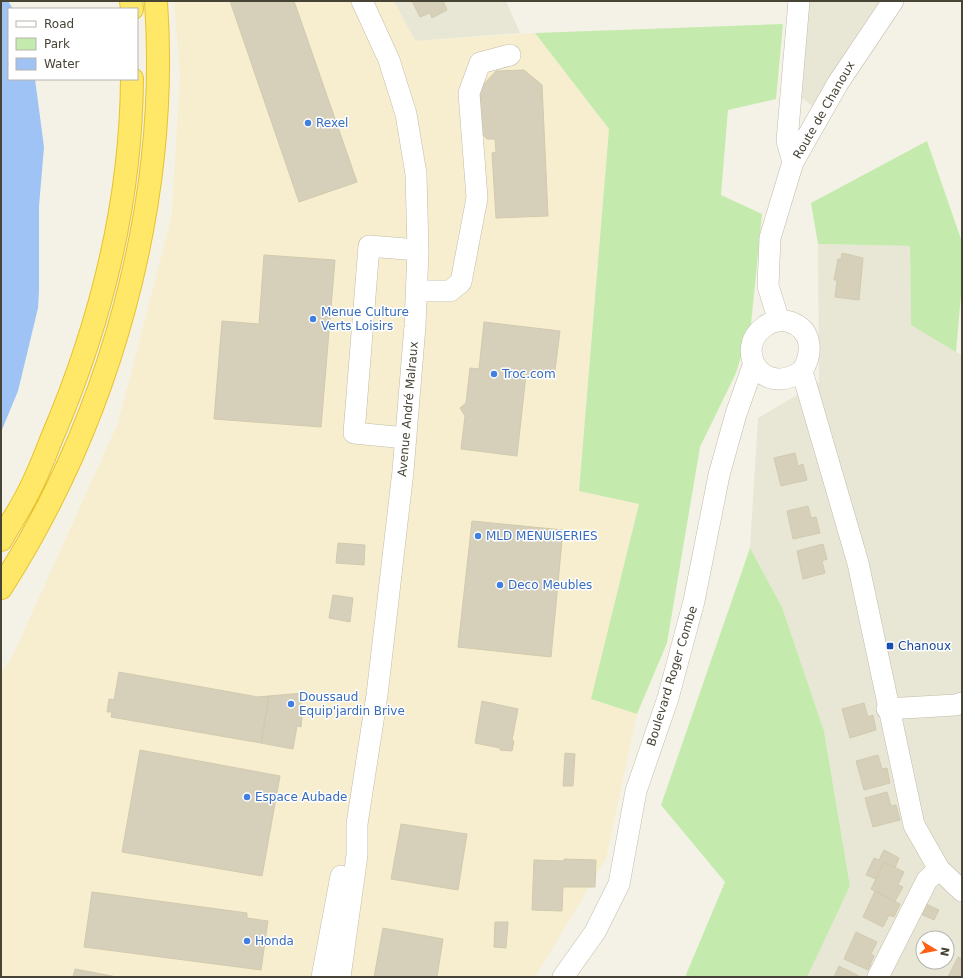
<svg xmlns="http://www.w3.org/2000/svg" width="963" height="978" font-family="'DejaVu Sans',sans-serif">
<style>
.residential{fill:#e8e6d4;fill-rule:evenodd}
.commercial{fill:#f7eed0}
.green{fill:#c4ebad}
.water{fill:#9fc3f4}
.building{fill:#d6d0bb;stroke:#d2caae}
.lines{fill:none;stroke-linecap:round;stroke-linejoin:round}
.minor-casing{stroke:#c0bca8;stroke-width:22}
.highway-casing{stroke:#e6c22f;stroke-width:24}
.minor{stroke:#fff;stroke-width:21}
.highway{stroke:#ffe767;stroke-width:22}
.shop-dot{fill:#3f7fe0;stroke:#fff;stroke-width:1.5}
.transit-dot{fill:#1a4fb4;stroke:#fff;stroke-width:1.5}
.labels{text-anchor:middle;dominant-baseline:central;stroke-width:3;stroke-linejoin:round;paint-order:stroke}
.street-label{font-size:12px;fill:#474335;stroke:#fff}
.shop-label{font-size:12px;fill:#366cbe;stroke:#fff;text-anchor:start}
.transit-label{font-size:12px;fill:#164399;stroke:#fff;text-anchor:start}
</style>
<rect width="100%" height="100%" fill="#f4f2e6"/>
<path class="residential" d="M394,1H506L520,33L415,41Z
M805,1H888L814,107L799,96Z
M818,244L910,246L911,325L962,355V977H806L850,886L824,731L782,607L750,548L758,418L819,382ZM923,938H947V962H923Z"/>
<path class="commercial" d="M174,1H394L415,41L535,33L609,129L579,490L639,504L592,699L637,714L606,859L535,977H1V673L12,657L118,423L172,215L180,74Z"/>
<path class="green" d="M783,24L776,99L728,110L721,195L762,214L751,324L736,373L700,447L667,643L637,714L591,699L639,504L579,491L609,129L535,33Z
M927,141L962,242V284L956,352L911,325L910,246L818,244L811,203Z
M750,548L782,607L824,731L850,886L807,977H685L725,882L661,805Z"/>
<path class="water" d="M1,1H8L13,9H9V79H35L44,147L39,206V292L38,308L18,391L1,432Z"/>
<path class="building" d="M230,1H294L357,182L299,202Z
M412,1H443L447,10L432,18L430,13L420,17Z
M524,70L542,85L548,216L496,218L492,153L496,152L495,139H487L482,134L479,89L496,71Z
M842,253L863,258L859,300L835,297L837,280H834L838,259H841Z
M264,255L335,260L321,427L214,419L222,321L259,324Z
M484,322L560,331L554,378L526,375L517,456L461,449L465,416L460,408L466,403L470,368L479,369Z
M795,453L798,466L803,464L807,480L781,486L774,458Z
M808,506L811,518L816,517L820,533L793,539L787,511Z
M472,521L563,530L551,657L458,647Z
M338,543L365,545L364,565L336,563Z
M823,544L827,559L822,561L825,573L803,579L797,551Z
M333,595L353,598L350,622L329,618Z
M119,672L258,697L269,696L261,743L111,717L112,712H107L109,699L114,700Z
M303,693L299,715L302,716L301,727L297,726L293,749L261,743L269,696Z
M482,701L518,709L512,740L514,741L512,751L500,750V748L475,743Z
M864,703L868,717L873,715L876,730L850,738L842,709Z
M140,750L280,776L262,876L122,852Z
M565,753L575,754L573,786H563Z
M878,755L882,769L887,768L890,783L864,790L856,761Z
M887,792L891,806L896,805L900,820L873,827L865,798Z
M401,824L467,834L458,890L391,879Z
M884,850L899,858L895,868L884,862L876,879L866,875L874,858L879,860Z
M564,859L596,860L595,887H563L562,911L532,910L534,860L564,861Z
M884,862L904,872L898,885L903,887L895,901L871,889Z
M875,891L900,904L894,917L889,915L883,927L863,917Z
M92,892L247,913V918L268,921L261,970L84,947Z
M926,904L939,910L934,920L921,914Z
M495,922H508L506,948L494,947Z
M383,928L443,939L437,977H374Z
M856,932L877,942L871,954L874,956L868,970L844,959Z
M958,957L962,959V977H948Z
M839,966L859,976V977H834Z
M75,969L117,977H73Z"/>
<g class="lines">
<g class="minor-casing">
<path id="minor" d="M793,162L787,141L799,1
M417,291H450L461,282L477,198L469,93L480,63L510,55
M779,321L768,286L770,238L793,162L838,83L893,1
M802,371C763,398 733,350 764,327C771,321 782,319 790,322C813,330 813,354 802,371L858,563L914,825L939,869L962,891
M406,438L354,433L369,246L418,250
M887,709L955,705L962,703
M322,977L341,876
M340,977L357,855V824L377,695L403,471L415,326L418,250L416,174L406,114L389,60L362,1
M563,977L595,932L619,884L636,791L668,698L694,601L719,475L736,414L754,363
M878,977L927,880L939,869"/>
</g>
<g class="highway-casing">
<path id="highway" d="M131,1L132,9
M1,540C10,524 20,509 28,493C37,476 44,458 51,440C100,326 131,204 132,79
M1,588C110,418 170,204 156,1"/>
</g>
<use href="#minor" class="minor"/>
<use href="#highway" class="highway"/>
</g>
<g class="shop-dot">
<circle cx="308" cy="123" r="4"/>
<circle cx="313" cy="319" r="4"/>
<circle cx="494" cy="374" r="4"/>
<circle cx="478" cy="536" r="4"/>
<circle cx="500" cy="585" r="4"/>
<circle cx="291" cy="704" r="4"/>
<circle cx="247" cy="797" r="4"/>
<circle cx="247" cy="941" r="4"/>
</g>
<rect class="transit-dot" x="886" y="642" width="8" height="8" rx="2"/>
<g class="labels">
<g class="street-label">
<text transform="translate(824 110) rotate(-60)">Route de Chanoux</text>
<text transform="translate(408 409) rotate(-85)">Avenue André Malraux</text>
<text transform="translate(672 676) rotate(-73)">Boulevard Roger Combe</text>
</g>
<g class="shop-label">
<text x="316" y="123">Rexel</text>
<text x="321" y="312">Menue Culture<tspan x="321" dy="14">Verts Loisirs</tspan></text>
<text x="502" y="374">Troc.com</text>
<text x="486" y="536">MLD MENUISERIES</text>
<text x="508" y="585">Deco Meubles</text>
<text x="299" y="697">Doussaud<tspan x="299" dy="14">Equip'jardin Brive</tspan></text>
<text x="255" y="797">Espace Aubade</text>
<text x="255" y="941">Honda</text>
</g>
<g class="transit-label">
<text x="898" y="646">Chanoux</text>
</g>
</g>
<rect width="963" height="978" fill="none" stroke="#474335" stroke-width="4"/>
<rect x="8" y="8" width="130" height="72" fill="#ffffff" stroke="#b5b4ae"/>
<rect x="16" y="21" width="20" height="6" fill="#ffffff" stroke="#b5b4ae"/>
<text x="44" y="28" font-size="12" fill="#474335">Road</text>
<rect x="16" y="38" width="20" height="12" fill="#c4ebad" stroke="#b5b4ae"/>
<text x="44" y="48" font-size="12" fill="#474335">Park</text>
<rect x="16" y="58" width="20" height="12" fill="#9fc3f4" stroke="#b5b4ae"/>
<text x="44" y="68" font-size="12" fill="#474335">Water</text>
<g transform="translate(935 950) rotate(100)"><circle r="19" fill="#ffffff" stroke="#b5b4ae"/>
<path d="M0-3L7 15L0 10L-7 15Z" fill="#ff6013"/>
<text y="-6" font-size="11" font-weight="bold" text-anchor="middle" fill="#474335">N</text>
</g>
</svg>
